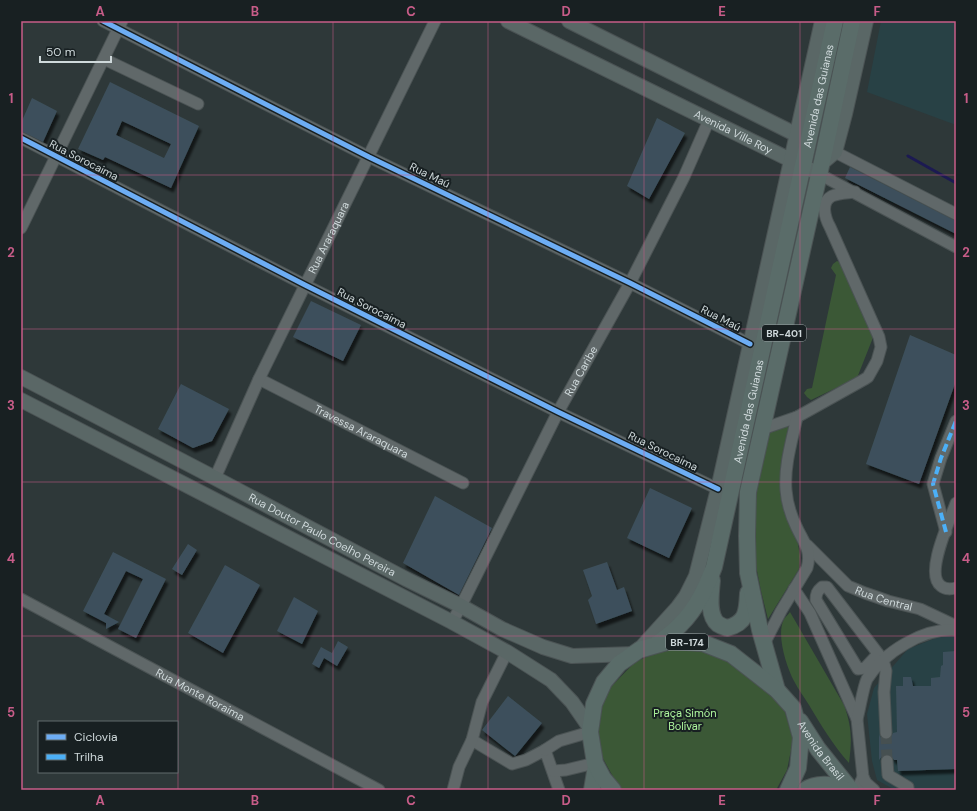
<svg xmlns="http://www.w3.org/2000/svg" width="977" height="811" font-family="'DM Sans',sans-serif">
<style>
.built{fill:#284145}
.green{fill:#3b5836}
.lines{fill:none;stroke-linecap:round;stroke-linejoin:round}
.stream{stroke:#1c1a52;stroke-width:3}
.building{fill:#3d505b;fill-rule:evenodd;filter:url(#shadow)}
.minor-tunnel{stroke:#465051;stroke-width:11;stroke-dasharray:11 5.5;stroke-linecap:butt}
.minor-casing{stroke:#4b5354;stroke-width:13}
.major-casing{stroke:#4b5354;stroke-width:16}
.highway-casing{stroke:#4b5354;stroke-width:18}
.minor{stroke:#606869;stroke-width:11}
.major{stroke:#5a6766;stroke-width:14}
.highway{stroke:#5a6c69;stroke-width:16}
.quiet{stroke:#4cb0f7;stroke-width:4;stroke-dasharray:8 4;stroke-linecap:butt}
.cycleway-casing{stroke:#182022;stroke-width:8}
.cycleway{stroke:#6dadf4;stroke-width:5}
.grid{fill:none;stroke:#c75c88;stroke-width:1;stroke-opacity:0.55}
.labels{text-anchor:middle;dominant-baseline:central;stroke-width:4;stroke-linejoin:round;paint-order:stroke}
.shield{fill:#182022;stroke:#98a2a4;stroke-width:1}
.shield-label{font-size:10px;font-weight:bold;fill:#cfd9db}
.street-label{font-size:11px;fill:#cfd9db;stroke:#182022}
.park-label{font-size:11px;fill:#aff79e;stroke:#182022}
.neatline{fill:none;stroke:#c75c88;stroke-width:1.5}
.grid-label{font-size:13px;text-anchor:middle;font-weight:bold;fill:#c75c88}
</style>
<defs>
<filter id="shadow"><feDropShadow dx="2.5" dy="4.5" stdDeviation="1" flood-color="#0009"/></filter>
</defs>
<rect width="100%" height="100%" fill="#2e3839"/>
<path class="built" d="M881,21H956V125L867,92Z
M948,633L956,636V790H895L877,780L872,761L867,714L874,688L908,649Z"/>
<path class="green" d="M837,261L842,263L874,335L857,378L811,400L807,397L804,393L807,389L812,388L836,275L831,268L833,264Z
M790,424L787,518L798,544L800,556L799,569L768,619L761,591L754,556L756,485L767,430Z
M790,612L844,705C852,727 852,740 849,763C833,745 821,725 809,705C804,697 798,689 794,681C786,666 776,634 784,619C786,616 789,614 790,612Z
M694,647L721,656L766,689L785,712L793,740L787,770L776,790H623L616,782L600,753L597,720L607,691L635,662L667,648Z"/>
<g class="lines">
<path class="stream" d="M908,156L956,183"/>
</g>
<path class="building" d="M110,82L199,126L171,188L105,157L103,160L78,149ZM122,121L171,144L164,158L116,135Z
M32,98L57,111L43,142L21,131V123Z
M657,118L685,133L649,199L627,186Z
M850,167L956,221V234L845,178Z
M311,301L361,325L343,361L293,337Z
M910,335L956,355V381L919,484L866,464Z
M181,384L229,409L212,441L193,448L158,429Z
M650,488L692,508L669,558L627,538Z
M435,496L492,528L459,595L403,563Z
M188,544L197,550L182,575L172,569Z
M113,552L166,579L136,638L118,629L143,579L126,571L104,614L119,622L106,629V623L83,611Z
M607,562L617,590L624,587L632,611L596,624L588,600L592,596L583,570Z
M225,565L260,585L223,653L188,633Z
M294,597L318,611L302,644L277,631Z
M338,641L348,647L337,666L324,658L319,668L312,664L321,647L332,653Z
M956,651V769L898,771L897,760H894L890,755H883L879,760V733L880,737L886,740L890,739L893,733L897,732L896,686H903V677H911L913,686H931V678L940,677L941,666L943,665V652Z
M508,696L542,723L516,755L515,756L482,730Z"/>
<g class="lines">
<path class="minor-tunnel" d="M886,733L887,761"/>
<g class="minor-casing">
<g id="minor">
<path d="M103,21L369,157L630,283L750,344"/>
<path d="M104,59L198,104"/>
<path d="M21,138L305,285L558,412L718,489"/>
<path d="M828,149L835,152L956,214"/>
<path d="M819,174L956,247"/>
<path d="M21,228L122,21"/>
<path id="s1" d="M259,379L463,483"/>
<path d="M762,429L797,417L865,379L868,377L877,361L881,347L879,337L830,227C825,218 820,202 832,196C838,193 848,193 855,192"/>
<path id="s2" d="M215,478L259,379L435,21"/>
<path d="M956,503C950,520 924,574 941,586C946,590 951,589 956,588"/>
<path d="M946,532L933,484L941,458L956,421"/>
<path id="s3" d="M807,545L848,586L865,593L888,601L920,609L956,626"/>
<path d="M794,589L810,613L857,719L863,777L857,790"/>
<path id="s4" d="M21,599L379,790"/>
<path id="s5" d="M452,622L461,606L558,412L630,283L684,177L709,120"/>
<path d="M764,644L781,611L807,568C812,551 804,543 797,528C791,516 787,503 786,490C784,466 792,440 797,417"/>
<path d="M878,654L865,668L858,669L816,600C816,594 817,591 822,587H827L883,660L886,671L884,692L886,733"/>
<path d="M857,719C860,709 863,687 867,679C884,652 923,628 956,630"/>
<path d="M472,740L512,764L526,760L545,750L559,790"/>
<path d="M545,750L559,741L590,732"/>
<path d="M887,761L888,775L908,787V790"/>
<path d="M553,771L566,770L595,763"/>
<path d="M863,777L866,783L874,790"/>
<path d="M453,790L459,767L472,740L482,702L507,652"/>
</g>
</g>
<g class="major-casing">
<g id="major">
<path id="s6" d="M508,21L819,174"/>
<path d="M569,21L805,139"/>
<path d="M822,163L835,152L845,114L866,21"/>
<path id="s7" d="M21,377L215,478L406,579L461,606L502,629L543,647L572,656L634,654"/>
<path d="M21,400L452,622L507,652L551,680L572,702L590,728"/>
<path d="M639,650L678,607L686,596L696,576L718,489L822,21"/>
</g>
</g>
<g class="highway-casing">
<g id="highway">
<path d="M712,580C711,593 707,615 718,624C721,626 724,627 727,628C747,623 747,611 748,593"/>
<path id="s8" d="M657,644C665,638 674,632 681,624C697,608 706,588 714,567L835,21"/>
<path d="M777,690L760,630L748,573L747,536L748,492L825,148L852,21"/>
<path id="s9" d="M800,721L818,749L851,790"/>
<path d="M592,790L596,766"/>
<path d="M613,790L603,778L595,763L590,732L594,704L604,682L619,664L639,650L670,641L703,643L731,654L777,690L793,708L801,737L798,768L788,790"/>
<path d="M805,790C817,782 833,784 846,790"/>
</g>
</g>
<use href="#minor" class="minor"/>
<use href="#major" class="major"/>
<use href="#highway" class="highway"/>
<path class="quiet" d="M946,532L933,484L941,458L956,421"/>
<g class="cycleway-casing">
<path id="cycleway" d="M103,21L369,157L630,283L750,344
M21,138L305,285L558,412L718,489"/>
</g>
<use href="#cycleway" class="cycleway"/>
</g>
<path class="grid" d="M178,21V790M333,21V790M488,21V790M644,21V790M800,21V790M21,175H956M21,329H956M21,482H956M21,636H956"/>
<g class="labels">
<g class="shield">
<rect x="762" y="325" width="44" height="16" rx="3"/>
<rect x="666" y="634" width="42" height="16" rx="3"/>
</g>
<g class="shield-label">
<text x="784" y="333">BR-401</text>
<text x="687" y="642">BR-174</text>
</g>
<g class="street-label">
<text stroke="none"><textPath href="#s8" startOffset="580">Avenida das Guianas</textPath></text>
<text stroke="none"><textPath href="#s6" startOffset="251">Avenida Ville Roy</textPath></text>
<text transform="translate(84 160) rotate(27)">Rua Sorocaima</text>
<text transform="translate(430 175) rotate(26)">Rua Maú</text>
<text stroke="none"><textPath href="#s2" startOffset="266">Rua Araraquara</textPath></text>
<text transform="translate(372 308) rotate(27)">Rua Sorocaima</text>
<text transform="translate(721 318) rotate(27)">Rua Maú</text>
<text stroke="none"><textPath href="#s5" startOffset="282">Rua Caribe</textPath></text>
<text stroke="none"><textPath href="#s8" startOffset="257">Avenida das Guianas</textPath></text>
<text stroke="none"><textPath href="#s1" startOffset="115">Travessa Araraquara</textPath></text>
<text transform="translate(663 451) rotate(26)">Rua Sorocaima</text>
<text stroke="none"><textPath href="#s7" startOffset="340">Rua Doutor Paulo Coelho Pereira</textPath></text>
<text stroke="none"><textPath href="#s3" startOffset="96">Rua Central</textPath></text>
<text stroke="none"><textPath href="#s4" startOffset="203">Rua Monte Roraima</textPath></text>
<text stroke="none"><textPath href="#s9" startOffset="36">Avenida Brasil</textPath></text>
</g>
<g class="park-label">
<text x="685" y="713">Praça Simón<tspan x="685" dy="13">Bolívar</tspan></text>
</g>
</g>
<rect width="977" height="811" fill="none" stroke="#182022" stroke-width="44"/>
<rect x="38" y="721" width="140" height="52" fill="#182022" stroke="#616a6c"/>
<rect x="46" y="734" width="20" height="6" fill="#6dadf4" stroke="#616a6c"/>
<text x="74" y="741" font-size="12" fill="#cfd9db">Ciclovia</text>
<rect x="46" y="754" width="20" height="6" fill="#4cb0f7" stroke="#616a6c"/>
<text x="74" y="761" font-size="12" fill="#cfd9db">Trilha</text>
<path d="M40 56v6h71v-6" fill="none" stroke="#cfd9db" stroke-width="2"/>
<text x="46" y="56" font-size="12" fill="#cfd9db" stroke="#182022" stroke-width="3" paint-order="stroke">50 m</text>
<rect x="22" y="22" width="933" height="767" class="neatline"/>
<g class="grid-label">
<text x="100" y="16">A</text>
<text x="255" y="16">B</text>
<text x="411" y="16">C</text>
<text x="566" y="16">D</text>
<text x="722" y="16">E</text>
<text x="877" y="16">F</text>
<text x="11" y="103">1</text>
<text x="966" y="103">1</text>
<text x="11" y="257">2</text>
<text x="966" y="257">2</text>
<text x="11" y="410">3</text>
<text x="966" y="410">3</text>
<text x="11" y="563">4</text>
<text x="966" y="563">4</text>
<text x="11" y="717">5</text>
<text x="966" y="717">5</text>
<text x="100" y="805">A</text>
<text x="255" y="805">B</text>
<text x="411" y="805">C</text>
<text x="566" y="805">D</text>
<text x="722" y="805">E</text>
<text x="877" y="805">F</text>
</g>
</svg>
